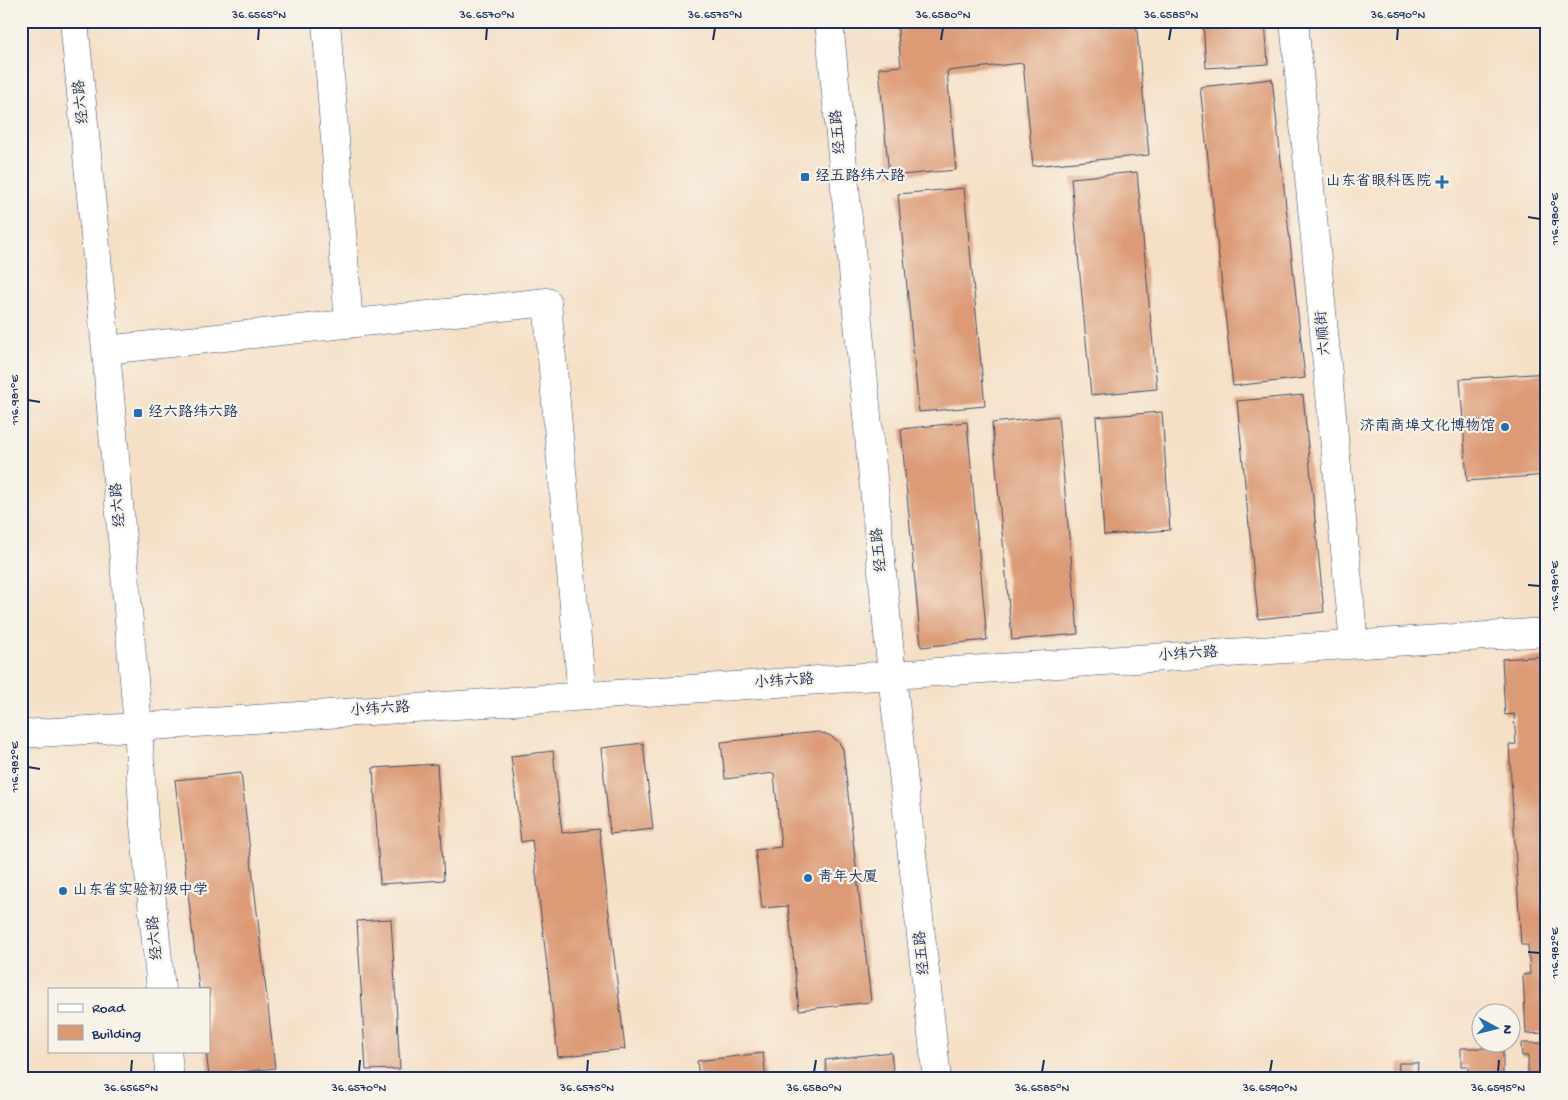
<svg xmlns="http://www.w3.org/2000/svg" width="1568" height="1100" font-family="'Gochi Hand','LXGW WenKai TC',sans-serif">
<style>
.building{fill:#dc9a74}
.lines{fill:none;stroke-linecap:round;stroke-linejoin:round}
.minor-casing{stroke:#3c4a6e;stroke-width:29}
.minor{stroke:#fff;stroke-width:28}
.ticks{fill:none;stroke:#1b2f5e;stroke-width:2}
.poi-dot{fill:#1f6fb2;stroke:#f7f3e8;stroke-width:2}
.labels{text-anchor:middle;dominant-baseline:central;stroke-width:4.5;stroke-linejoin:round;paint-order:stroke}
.street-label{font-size:15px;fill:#1b2f5e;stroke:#f7f3e8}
.poi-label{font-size:15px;fill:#1b2f5e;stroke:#f7f3e8;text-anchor:start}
.neatline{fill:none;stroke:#1b2f5e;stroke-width:2}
.ticks-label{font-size:12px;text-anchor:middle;fill:#1b2f5e}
</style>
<rect width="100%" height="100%" fill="#f7f3e8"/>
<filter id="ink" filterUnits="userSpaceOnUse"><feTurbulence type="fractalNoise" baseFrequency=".02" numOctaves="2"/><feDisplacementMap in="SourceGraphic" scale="10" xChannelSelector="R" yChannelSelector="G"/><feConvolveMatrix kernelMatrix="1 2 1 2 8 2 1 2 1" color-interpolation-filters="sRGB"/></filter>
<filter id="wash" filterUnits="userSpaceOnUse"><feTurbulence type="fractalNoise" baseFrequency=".0096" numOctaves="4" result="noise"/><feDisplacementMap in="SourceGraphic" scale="20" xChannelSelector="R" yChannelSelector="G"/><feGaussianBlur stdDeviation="1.12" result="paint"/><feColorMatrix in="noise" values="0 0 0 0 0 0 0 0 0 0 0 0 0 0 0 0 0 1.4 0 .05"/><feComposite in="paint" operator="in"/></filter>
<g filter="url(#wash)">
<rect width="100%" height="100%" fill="#f5e0c6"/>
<g id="blocks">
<path class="building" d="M897,21H1136L1149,155L1033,166L1023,63L947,71L956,170L889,176L879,68L901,66Z
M1203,21H1265L1268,64L1206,68Z
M1272,79L1305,378L1233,386L1200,87Z
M1137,172L1157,389L1091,395L1071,178Z
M964,188L985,406L919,412L898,194Z
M1547,373V475L1467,481L1460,379Z
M1303,395L1324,612L1258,619L1237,401Z
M1162,412L1170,530L1104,535L1096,417Z
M1058,416L1078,634L1012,640L992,423Z
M967,422L987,640L921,647L901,429Z
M1547,656V1033L1526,1034L1523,975L1530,974L1528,945H1521L1509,745L1516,744L1514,714L1505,715L1502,659Z
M818,732L829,735L838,741L843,749L871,1002L799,1010L788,906L762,908L755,850L781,847L774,773L725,779L721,742Z
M643,743L653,829L610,834L601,748Z
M553,751L562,833L599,829L625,1049L558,1057L532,840L521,842L511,756Z
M437,764L444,880L380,884L373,768Z
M241,773L275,1068L209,1076L206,1051H209V989H199L175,780Z
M391,919L400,1069L366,1070L357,921Z
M1521,1043H1547V1079H1528V1056H1522Z
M1461,1048H1503V1079H1468V1066H1461Z
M891,1052L894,1079H827L825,1060Z
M763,1053L766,1079H699L697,1061Z
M1399,1063H1418L1417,1079H1398Z
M508,1075L509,1079H473V1077Z"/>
</g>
</g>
<g filter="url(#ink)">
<use href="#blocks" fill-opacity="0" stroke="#3c4a6e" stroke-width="1"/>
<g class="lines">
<g class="minor-casing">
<path id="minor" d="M74,21L106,350L138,727L144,825L161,989
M326,21L349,324
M829,21L892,675L937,1079
M1294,21L1354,644
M106,350L547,302L582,696
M21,734L138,727L892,675L1547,632
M167,1051L170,1079"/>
</g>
<use href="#minor" class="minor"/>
</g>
</g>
<path class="ticks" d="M258,40L259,28M486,40L487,28M713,40L715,28M941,40L943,28M1169,40L1171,28M1397,40L1398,28M1528,217L1540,219M28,400L40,402M1528,585L1540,586M28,767L40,769M1528,952L1540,953M131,1072L132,1060M359,1072L360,1060M587,1072L588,1060M814,1072L816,1060M1042,1072L1044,1060M1270,1072L1272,1060M1498,1072L1499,1060"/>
<g class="poi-dot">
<rect x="800" y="172" width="10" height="10" rx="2.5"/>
<path d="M1439.5 174.5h5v5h5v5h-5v5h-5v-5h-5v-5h5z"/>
<rect x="133" y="408" width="10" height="10" rx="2.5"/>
<circle cx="1505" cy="427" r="5"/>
<circle cx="808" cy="878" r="5"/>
<circle cx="63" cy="891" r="5"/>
</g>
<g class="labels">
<g class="street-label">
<text transform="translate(82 102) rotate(-96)">经六路</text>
<text transform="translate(839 132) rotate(-95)">经五路</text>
<text transform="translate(1324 333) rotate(-95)">六顺街</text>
<text transform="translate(119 505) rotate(-95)">经六路</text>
<text transform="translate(880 550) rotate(-96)">经五路</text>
<text transform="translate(1188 655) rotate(-4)">小纬六路</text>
<text transform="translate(784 682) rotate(-4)">小纬六路</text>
<text transform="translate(380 710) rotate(-4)">小纬六路</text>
<text transform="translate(156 938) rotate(-96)">经六路</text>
<text transform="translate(923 953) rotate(-96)">经五路</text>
</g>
<g class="poi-label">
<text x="815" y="177">经五路纬六路</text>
<text x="1431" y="182" text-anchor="end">山东省眼科医院</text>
<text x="148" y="413">经六路纬六路</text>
<text x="1495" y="427" text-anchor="end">济南商埠文化博物馆</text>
<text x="818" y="878">青年大厦</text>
<text x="73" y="891">山东省实验初级中学</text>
</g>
</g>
<rect width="1568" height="1100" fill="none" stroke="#f7f3e8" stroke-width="55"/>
<rect x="48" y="988" width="162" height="65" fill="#f7f3e8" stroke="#9fa5b1"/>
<rect x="58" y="1004" width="25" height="8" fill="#ffffff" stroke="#9fa5b1"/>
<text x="92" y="1012" font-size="15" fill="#1b2f5e">Road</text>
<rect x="58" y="1025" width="25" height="15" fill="#dc9a74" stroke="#9fa5b1"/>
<text x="92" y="1038" font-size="15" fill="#1b2f5e">Building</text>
<g transform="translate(1496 1028) rotate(97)"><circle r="24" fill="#f7f3e8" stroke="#9fa5b1"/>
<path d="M0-4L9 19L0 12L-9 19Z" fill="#1f6fb2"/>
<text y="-8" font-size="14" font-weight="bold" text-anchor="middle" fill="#1b2f5e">N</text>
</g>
<rect x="28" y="28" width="1512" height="1044" class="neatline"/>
<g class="ticks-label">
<text x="259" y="18">36.6565°N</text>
<text x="487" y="18">36.6570°N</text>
<text x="715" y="18">36.6575°N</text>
<text x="943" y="18">36.6580°N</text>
<text x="1171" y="18">36.6585°N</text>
<text x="1398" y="18">36.6590°N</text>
<text transform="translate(1554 219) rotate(-90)" y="4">116.980°E</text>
<text transform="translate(14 400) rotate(-90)" y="4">116.981°E</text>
<text transform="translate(1554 586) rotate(-90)" y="4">116.981°E</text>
<text transform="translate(14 767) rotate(-90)" y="4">116.982°E</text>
<text transform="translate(1554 953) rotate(-90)" y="4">116.982°E</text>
<text x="131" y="1091">36.6565°N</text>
<text x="359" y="1091">36.6570°N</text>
<text x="587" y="1091">36.6575°N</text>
<text x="814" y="1091">36.6580°N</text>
<text x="1042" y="1091">36.6585°N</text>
<text x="1270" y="1091">36.6590°N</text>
<text x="1498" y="1091">36.6595°N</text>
</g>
</svg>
